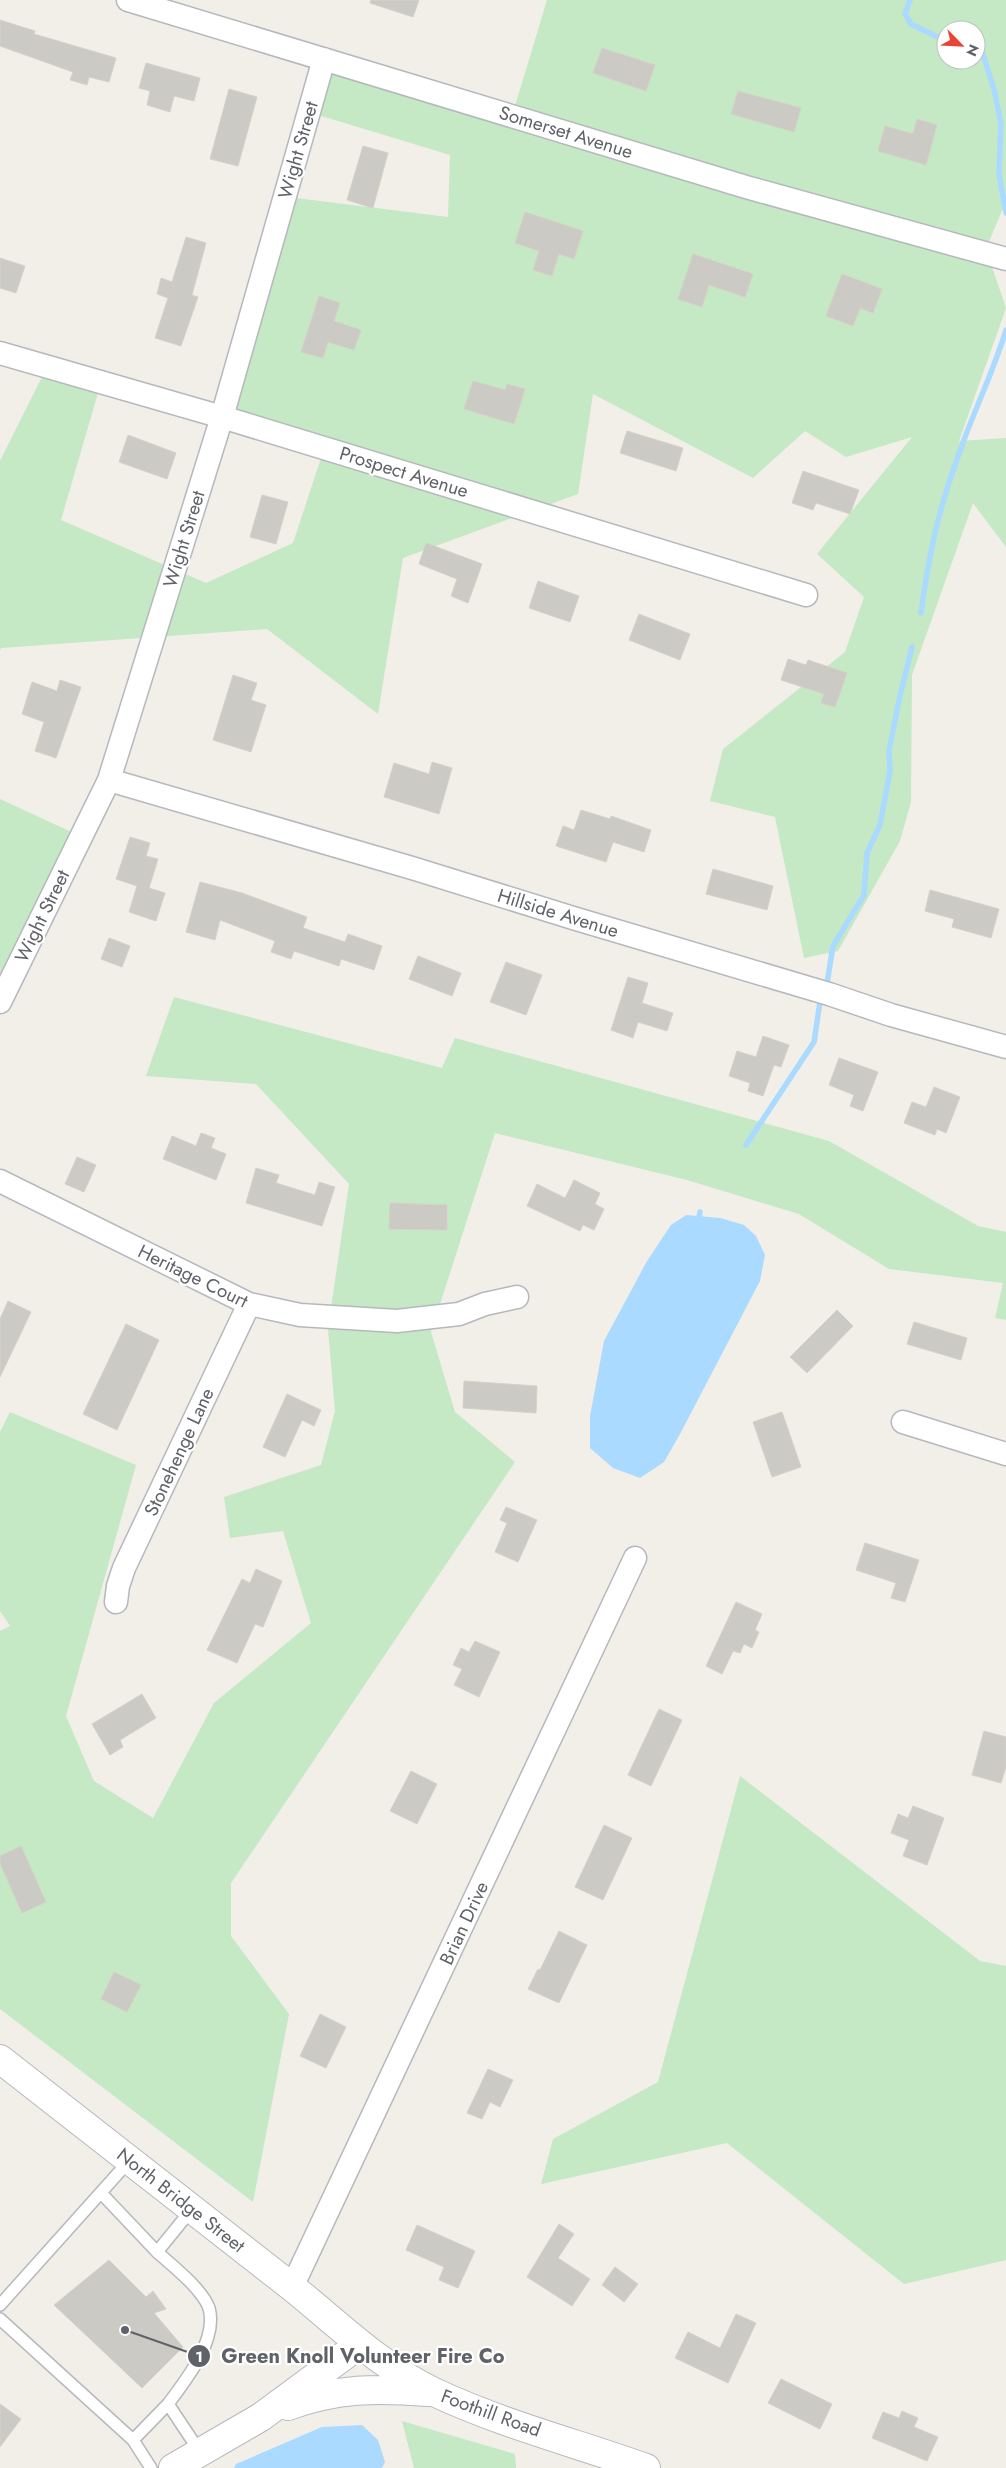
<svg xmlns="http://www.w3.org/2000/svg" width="1006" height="2468" font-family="Jost,sans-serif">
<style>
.green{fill:#c5e8c5;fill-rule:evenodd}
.water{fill:#aadaff}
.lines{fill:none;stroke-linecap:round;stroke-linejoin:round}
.stream{stroke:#aadaff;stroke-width:5.5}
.building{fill:#cccac5;stroke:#d6d1c6}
.service-casing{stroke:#b5b8bc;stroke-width:14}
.minor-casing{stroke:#b5b8bc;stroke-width:25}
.tertiary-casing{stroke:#b5b8bc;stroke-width:30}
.service{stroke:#fff;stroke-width:11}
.minor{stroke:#fff;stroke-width:22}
.tertiary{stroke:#fff;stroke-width:28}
.labels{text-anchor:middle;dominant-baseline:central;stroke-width:4.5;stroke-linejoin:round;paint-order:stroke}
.street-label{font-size:19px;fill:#5f6368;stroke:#fff}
.leader{fill:none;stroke:#5f6368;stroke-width:2}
.callout-dot{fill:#5f6368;stroke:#fff;stroke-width:2}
.mark-label{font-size:15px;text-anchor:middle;font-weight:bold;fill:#fff}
.callout-label{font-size:20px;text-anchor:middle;font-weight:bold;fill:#5f6368;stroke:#fff;stroke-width:4.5;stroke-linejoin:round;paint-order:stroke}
</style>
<rect width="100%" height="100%" fill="#f1efe8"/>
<path class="green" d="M547,0H1006V201L986,249L1006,308L959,441L1006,438V547L973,503L912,675L911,802L900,841L838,951L804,958L775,817L710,801L723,749L845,652L864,597L817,554L912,437L846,457L805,431L753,478L593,394L578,494L403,558L378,714L267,629L1,648L0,651V461L47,367L100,386L61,520L206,583L293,543L323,452L215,421L288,197L448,217L450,155L315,114L330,60L512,116ZM946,30H976V60H946Z
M0,799L78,835L0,978Z
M174,997L442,1068L455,1038L829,1141L978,1226L1006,1232V1320L995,1318L1003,1283L889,1269L799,1214L687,1180L495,1133L431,1332L455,1412L515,1462L231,1883V1936L289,2014L253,2202L0,2009V1631L10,1626L0,1611V1432L10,1412L136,1465L66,1716L94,1781L153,1818L214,1703L311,1623L283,1531L230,1538L224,1497L321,1465L335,1411L328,1329L349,1184L256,1084L146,1076Z
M740,1776L980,1961L1006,1966V2260L904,2284L727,2143L541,2184L553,2139L658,2082Z
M402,2421L515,2454L516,2468H414Z"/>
<path class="water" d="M686,1215L720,1218L744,1225L756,1236L765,1255L760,1281L680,1434L664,1462L640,1478L613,1468L590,1448V1416L604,1341L647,1261L671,1225Z
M362,2425L378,2440L385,2462L382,2468H234L236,2464L322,2427Z"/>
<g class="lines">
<path class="stream" d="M910,0L905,14L911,24L946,41
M976,43L981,48L994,89L1001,124L999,174L1006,213
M921,613C928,561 937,515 955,465C970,419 992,376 1006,330
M827,983L833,946L864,895L867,853L880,825L890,771L889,751L899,700L912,647
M746,1145L814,1042L820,1002
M698,1224L700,1212"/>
</g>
<path class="building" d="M371,0H419L413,17L370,3Z
M0,20L35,31L34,34L116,58L109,82L89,77L87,85L70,80L73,72L0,46Z
M602,48L655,65L646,91L593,73Z
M146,63L200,78L194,101L174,96L170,112L147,105L150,91L139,88Z
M229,89L257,97L238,166L210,159Z
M738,91L801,108L794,132L731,114Z
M917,119L937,125L926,165L878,151L885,126L913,134Z
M363,146L388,153L373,208L347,200Z
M525,212L583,231L574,259L559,254L552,276L533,270L539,251L515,243Z
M186,237L206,243L192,295L198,297L181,346L155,338L168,298L157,294L161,278L172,282Z
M693,254L753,274L745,297L709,285L702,307L678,299Z
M0,258L25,266L16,293L0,288Z
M842,274L882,289L873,313L860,308L853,326L826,316Z
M319,296L340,303L334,321L361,330L354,350L328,342L323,358L301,352Z
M473,381L505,390L507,384L525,389L514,424L464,409Z
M627,431L683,448L676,471L620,453Z
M128,435L176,453L167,479L119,462Z
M803,471L859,490L850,514L816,503L813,510L792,503Z
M262,495L288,502L276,544L250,537Z
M426,543L482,564L468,603L451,596L457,579L419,564Z
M538,581L579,596L570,622L529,608Z
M639,614L690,634L680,660L629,640Z
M788,659L806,665L808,660L847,673L835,707L821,703L824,694L781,680Z
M233,675L257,683L251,700L266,705L251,752L213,740Z
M60,680L81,687L56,758L35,751L44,722L22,714L32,682L57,691Z
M432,762L452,768L439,814L384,797L394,763L429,774Z
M581,810L610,819L611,816L651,830L644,852L613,842L606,862L556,846L563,826L574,830Z
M130,837L150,843L146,856L158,859L149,888L165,893L156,921L129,912L137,886L116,879Z
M713,869L773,886L767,910L706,894Z
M200,882L242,893L307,917L303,928L345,942L348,934L382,946L374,970L341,959L339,966L294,951L291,959L271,952L275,941L220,920L215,940L186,932Z
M930,890L999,909L991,938L952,927L954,919L925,911Z
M109,938L130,946L122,967L101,959Z
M418,956L461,973L452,996L409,979Z
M506,962L542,975L526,1015L490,1002Z
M628,977L648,983L642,1003L673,1013L667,1031L638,1022L633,1038L611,1030Z
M763,1036L789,1045L781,1067L774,1065L763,1096L748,1091L750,1083L729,1076L737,1051L756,1057Z
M839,1058L878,1072L863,1111L850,1106L854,1095L829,1085Z
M934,1087L960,1097L946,1133L937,1129L935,1135L904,1123L912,1102L926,1107Z
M201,1133L215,1138L211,1148L226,1154L216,1180L163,1159L172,1136L196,1146Z
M77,1157L96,1165L84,1192L65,1184Z
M256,1168L279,1175L276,1183L315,1195L319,1182L335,1187L322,1226L246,1203Z
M574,1180L600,1193L595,1204L604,1209L594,1230L583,1225L580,1231L527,1206L537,1184L565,1198Z
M390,1203L447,1205V1230L389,1229Z
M8,1301L31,1312L0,1377V1319Z
M837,1310L853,1326L807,1373L790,1357Z
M914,1322L967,1338L961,1360L907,1344Z
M126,1324L159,1340L117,1430L83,1414Z
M464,1381L537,1386L536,1413L463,1408Z
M287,1394L321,1410L314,1426L302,1420L285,1457L263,1447Z
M782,1412L801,1467L772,1477L753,1422Z
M506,1507L537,1520L518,1562L495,1552L507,1523L500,1520Z
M865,1543L919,1560L905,1602L891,1598L896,1583L856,1570Z
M256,1569L282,1581L263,1627L255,1624L237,1663L207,1650L242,1579L250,1583Z
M736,1602L762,1614L755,1630L759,1632L752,1648L744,1644L740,1653L733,1651L722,1674L706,1666Z
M475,1641L500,1652L479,1697L454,1685L462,1669L453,1665L461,1648L469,1652Z
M142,1694L156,1718L120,1740L123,1747L110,1755L92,1724Z
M659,1709L682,1720L651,1786L628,1775Z
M984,1731L1006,1737V1767L1001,1783L972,1775Z
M411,1771L437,1784L417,1824L390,1811Z
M913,1806L944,1818L927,1865L903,1856L909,1840L891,1833L898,1814L908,1818Z
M604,1825L632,1838L603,1900L575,1887Z
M21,1846L46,1902L22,1913L0,1863V1856Z
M559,1931L587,1945L559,2003L528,1989L538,1969L540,1970Z
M114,1972L141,1985L127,2012L101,1999Z
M320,2014L346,2027L326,2068L300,2056Z
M488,2069L513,2080L500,2107L490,2102L482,2119L467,2113Z
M559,2224L574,2234L558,2258L590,2279L572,2306L527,2277Z
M417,2225L475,2251L458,2288L439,2280L444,2267L406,2250Z
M109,2260L146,2297L153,2291L166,2309L154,2313L183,2347L142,2388L54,2305Z
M615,2267L638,2284L624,2302L602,2285Z
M736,2314L756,2323L728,2383L675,2358L688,2332L720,2348Z
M781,2379L832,2404L820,2429L768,2403Z
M0,2404L21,2419L0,2447Z
M902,2411L918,2418L914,2427L938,2437L927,2461L872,2438L883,2412L899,2418Z"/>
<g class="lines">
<g class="service-casing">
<path id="service" d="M102,2194L157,2252
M192,2209L157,2252C173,2266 202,2289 209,2308C218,2340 186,2380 168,2404L200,2452
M0,2305L130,2160
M0,2319L133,2440L151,2468
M133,2440L168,2404"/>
</g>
<g class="minor-casing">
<path id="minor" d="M128,0L746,187L1006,259
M0,353L222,417L806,595
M109,780L412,868L573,918L829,994L891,1015L1006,1047
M0,1002L109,780L222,417L324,59
M0,1181L249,1304L300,1315L397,1321L459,1314L485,1304L517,1297
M903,1422L1006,1454
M116,1602L118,1586L124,1568L249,1304
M292,2287L635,1558"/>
</g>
<g class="tertiary-casing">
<path id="tertiary" d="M0,2059C96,2134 192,2209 288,2284C335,2321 379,2366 434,2392C502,2424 576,2443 646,2468
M288,2406C337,2388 377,2388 428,2392
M173,2468L261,2417L360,2344"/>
</g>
<use href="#service" class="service"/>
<use href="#minor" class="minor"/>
<use href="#tertiary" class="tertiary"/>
</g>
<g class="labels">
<g class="street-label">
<text transform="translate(566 132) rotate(17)">Somerset Avenue</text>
<text transform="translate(298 150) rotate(-74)">Wight Street</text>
<text transform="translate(404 472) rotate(17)">Prospect Avenue</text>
<text transform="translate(184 539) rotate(-73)">Wight Street</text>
<text transform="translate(558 913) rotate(17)">Hillside Avenue</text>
<text transform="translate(42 916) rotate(-64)">Wight Street</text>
<text transform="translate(193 1276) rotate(26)">Heritage Court</text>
<text transform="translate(179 1452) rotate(-65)">Stonehenge Lane</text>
<text transform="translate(464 1923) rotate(-65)">Brian Drive</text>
<text transform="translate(181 2200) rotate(38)">North Bridge Street</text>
<text transform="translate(491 2413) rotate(20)">Foothill Road</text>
</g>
</g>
<path class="leader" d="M125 2330L199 2356"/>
<g class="callout-dot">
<circle cx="125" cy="2330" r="5"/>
<circle cx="199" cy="2356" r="12"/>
</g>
<g class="mark-label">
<text x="199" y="2362">1</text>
</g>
<g class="callout-label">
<text x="363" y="2363">Green Knoll Volunteer Fire Co</text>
</g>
<g transform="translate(961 45) rotate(114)"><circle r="24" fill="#ffffff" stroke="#bfc1c3"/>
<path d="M0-4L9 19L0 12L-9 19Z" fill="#ea4335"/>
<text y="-8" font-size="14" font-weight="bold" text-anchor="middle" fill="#5f6368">N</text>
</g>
</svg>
